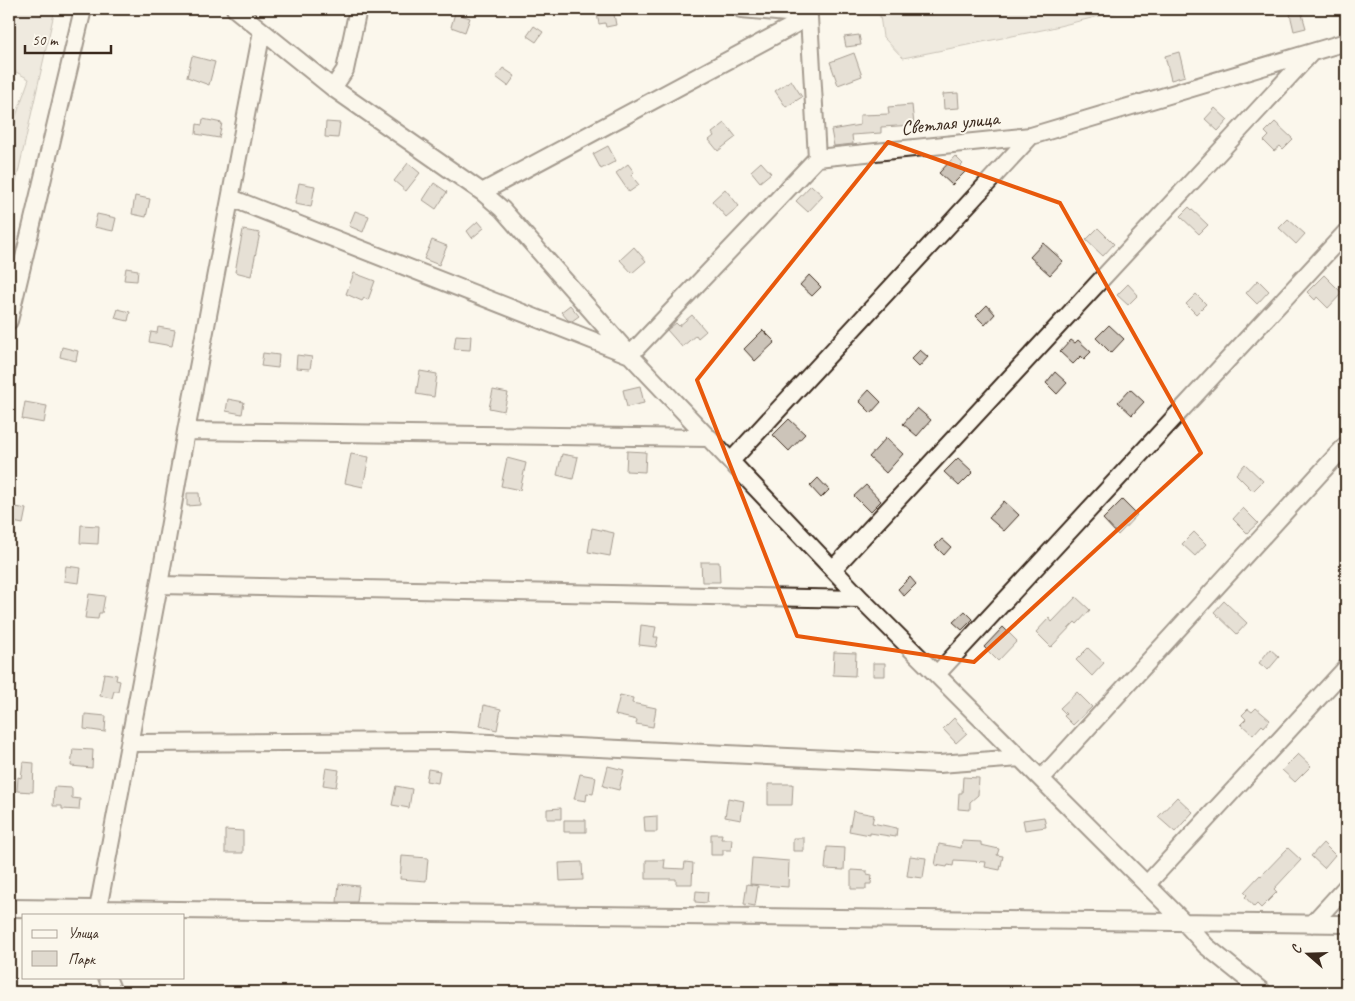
<svg xmlns="http://www.w3.org/2000/svg" width="1355" height="1001" font-family="Caveat,sans-serif">
<style>
.green{fill:#dfd9ce;stroke:#8d8276}
.building{fill:#ccc4b9;stroke:#3b2a1e}
.lines{fill:none;stroke-linecap:round;stroke-linejoin:round}
.minor-casing{stroke:#3b2a1e;stroke-width:20}
.minor{stroke:#fbf7ec;stroke-width:16}
.marked{fill:none;stroke:#e8590c;stroke-width:4;stroke-linejoin:round}
.labels{text-anchor:middle;dominant-baseline:central;stroke-width:4;stroke-linejoin:round;paint-order:stroke}
.street-label{font-size:20px;fill:#3b2a1e;stroke:#fbf7ec}
</style>
<rect width="100%" height="100%" fill="#fbf7ec"/>
<filter id="ink" filterUnits="userSpaceOnUse"><feTurbulence type="fractalNoise" baseFrequency=".02" numOctaves="2"/><feDisplacementMap in="SourceGraphic" scale="10" xChannelSelector="R" yChannelSelector="G"/><feConvolveMatrix kernelMatrix="1 2 1 2 8 2 1 2 1" color-interpolation-filters="sRGB"/></filter>
<g filter="url(#ink)">
<path class="green" d="M9,9H55L16,182L12,195L9,196V121L16,116L29,79L16,72L9,74Z
M879,9H1128L1047,29L903,58L883,37Z"/>
<path class="building" d="M596,9H613L616,25L606,27L605,23L599,24Z
M1301,11L1306,28L1294,31L1290,14Z
M455,13L470,18L465,32L451,27Z
M534,26L543,32L536,42L527,36Z
M859,35L861,45L846,47L844,37Z
M1179,52L1185,76L1171,80L1165,56Z
M854,53L862,76L838,85L830,62Z
M192,56L215,62L209,85L187,77Z
M503,68L515,76L508,86L496,77Z
M791,80L802,97L786,107L775,91Z
M958,93L959,108L944,109L943,94Z
M912,105L914,125L881,127V133L852,135L853,144L834,146L831,130L860,125V115L889,114L888,107Z
M1215,108L1228,120L1218,131L1205,119Z
M203,119L222,123L219,138L196,134L197,124L202,125Z
M326,122L340,123L338,138L325,137Z
M1275,122L1293,139L1283,149L1280,146L1274,151L1264,141L1269,136L1265,132Z
M725,123L736,137L718,151L709,140L714,136L712,133Z
M608,146L616,161L601,169L593,154Z
M955,156L963,164L960,167L965,172L952,185L939,173Z
M761,162L771,173L760,182L751,171Z
M408,163L420,173L406,191L394,181Z
M628,164L634,172L631,175L639,185L629,192L616,173Z
M299,183L315,186L311,207L295,204Z
M434,183L447,192L436,209L423,200Z
M811,185L823,196L808,212L796,201Z
M725,189L739,206L726,217L712,201Z
M135,196L150,199L146,217L132,214Z
M1189,207L1208,225L1199,234L1180,216Z
M355,211L369,216L363,232L349,226Z
M97,214L116,218L113,231L94,227Z
M1288,219L1305,234L1296,244L1279,228Z
M478,221L484,228L472,238L467,231Z
M1098,228L1114,244L1103,256L1086,240Z
M243,230L260,233L251,276L235,272Z
M432,240L447,246L439,265L424,259Z
M1043,243L1063,261L1050,275L1030,257Z
M634,247L646,261L632,273L620,260Z
M126,268L138,270L137,281L124,280Z
M354,273L375,281L368,300L364,298L362,301L346,294Z
M809,275L821,287L812,296L800,285Z
M1324,275L1342,293L1328,308L1317,297L1315,300L1307,292Z
M1258,280L1269,291L1257,304L1246,293Z
M1128,284L1138,295L1128,305L1117,295Z
M1196,294L1206,304L1196,314L1186,304Z
M570,305L579,316L572,321L568,320L561,312Z
M987,305L995,314L985,325L976,316Z
M118,309L130,312L128,321L115,318Z
M692,315L706,331L698,338L696,335L682,347L667,330L676,323L679,326Z
M1109,325L1124,339L1111,353L1096,338Z
M158,327L175,330L172,346L149,342L151,332L157,333Z
M763,330L775,342L755,361L744,349Z
M456,335L471,336L470,350L454,349Z
M1071,340L1075,343L1078,340L1091,352L1084,359L1081,356L1073,364L1060,352Z
M62,347L78,351L76,361L60,357Z
M920,350L928,357L919,367L911,359Z
M263,353L279,355L278,368L261,366Z
M297,355L312,357L310,369L296,368Z
M420,371L437,374L434,397L416,394Z
M1055,372L1067,383L1057,394L1046,383Z
M640,386L644,403L627,407L623,390Z
M1130,389L1144,402L1132,415L1118,402Z
M493,390L508,393L504,411L489,408Z
M869,390L881,402L871,413L859,401Z
M228,399L244,402L242,414L226,411Z
M25,402L47,406L44,423L22,419Z
M917,408L931,420L917,436L903,424Z
M789,419L805,434L789,451L773,435Z
M886,438L903,454L886,473L869,457Z
M627,451L646,452L645,472L626,471Z
M351,454L369,457L363,487L345,483Z
M562,454L578,457L573,479L557,475Z
M507,458L526,463L520,490L501,486Z
M958,458L973,472L959,486L944,472Z
M1245,464L1263,481L1253,491L1236,474Z
M818,478L829,490L821,498L810,486Z
M866,485L881,501L870,512L854,496Z
M187,493H199L200,505L187,506Z
M1122,500L1137,515L1118,535L1103,519Z
M1004,501L1019,515L1004,531L989,518Z
M16,507L26,509L23,524L13,522Z
M1243,508L1258,523L1247,533L1233,519Z
M81,525L99,526L98,544L80,543Z
M592,528L614,533L610,556L588,552Z
M1194,532L1206,544L1195,556L1182,544Z
M942,539L951,547L944,555L935,546Z
M701,562H719L720,582H702Z
M66,566L81,568L79,583L64,581Z
M910,577L916,584L904,596L898,589Z
M89,594L105,596L102,613H99L98,619L85,618Z
M1076,597L1090,610L1077,624L1075,622L1051,647L1036,632L1049,618L1052,622Z
M1224,601L1247,623L1237,634L1214,612Z
M965,611L973,619L962,630L953,622Z
M641,625L656,627L654,637H658L656,647L639,645Z
M1003,627L1017,641L998,661L984,647Z
M1088,648L1104,663L1092,676L1076,660Z
M1270,649L1279,657L1268,670L1259,663Z
M834,652L856,653L855,676L833,675Z
M873,663H885V676H873Z
M104,673L117,675L116,680L120,681L118,691H114L112,698L100,696Z
M1077,692L1092,707L1073,725L1064,716L1066,714L1060,708Z
M620,695L633,698L632,703L656,708L653,727L636,724L637,720L615,715Z
M484,705L501,709L497,730L480,726Z
M1256,708L1270,720L1264,727L1262,725L1253,735L1241,724L1246,719L1242,715L1248,709L1252,712Z
M85,714L106,716L105,732L84,729Z
M954,718L967,733L956,743L943,729Z
M73,749L93,750L92,768L71,766Z
M1298,754L1311,766L1295,782L1282,770Z
M23,762L34,763L33,792L17,791L18,777L21,778Z
M608,766L624,770L619,790L603,786Z
M326,768L339,770L336,787L323,785Z
M428,769L440,771L438,783L426,781Z
M580,774L596,777L593,794L587,793L586,801L574,799Z
M963,777L979,778L978,795L970,802V810L958,809L959,793H962Z
M768,784H793L792,805H768Z
M396,786L412,789L409,808L392,805Z
M54,787L72,788V798L80,799L79,810L62,809V806H53Z
M1177,797L1193,812L1175,832L1158,817Z
M728,798L744,801L741,820L725,817Z
M561,808V819H547V809Z
M853,811L874,815L872,823L897,828L896,837L870,833V835L849,831Z
M657,816V832H645L644,817Z
M1044,817L1046,827L1025,830L1023,820Z
M564,820H586V832H564Z
M225,830L243,831V853H225Z
M711,834H722L721,839H732L731,850H723V855H711Z
M793,838H804V851H793Z
M962,841L981,842V845L999,849L997,855L1003,856L1000,870L985,867L986,862L954,860L953,866L948,865L947,867L935,865L939,844L961,848Z
M1323,843L1335,855L1324,868L1311,856Z
M827,847L845,848L844,870L825,869Z
M1288,848L1301,860L1274,889L1277,892L1261,908L1257,904L1254,907L1245,897L1247,895L1244,892L1260,875L1261,876Z
M402,856L428,858L426,881L400,879Z
M910,856L926,858L923,878L907,876Z
M752,858L789,861L788,887L750,884Z
M646,860H665L664,868L684,869L685,862L693,863L692,884H676V879H646Z
M582,862L583,880L560,881L559,863Z
M851,870L867,871V874L872,875L871,884H866V889H851Z
M339,884L359,886L357,902H337Z
M747,884L758,886L755,906L744,904Z
M696,891L708,892L707,903L695,902Z"/>
<g class="lines">
<g class="minor-casing">
<path id="minor" d="M235,9L333,88L482,192L502,209L630,355L861,599L1185,923L1206,946L1263,992
M741,9L787,13L809,17L817,158
M333,88L345,70L358,9
M482,192L809,17
M231,198L630,355L817,158L1031,136L1346,42
M9,321L83,9
M186,431L710,438
M731,461L1031,136
M833,569L1311,53
M159,585L861,599
M937,674L1346,232
M130,743L449,741L939,764L1020,758
M1041,779L1346,445
M1147,884L1346,668
M9,908L1346,924
M98,915V909L159,585L186,431L262,31
M1312,924L1346,887
M107,977L113,992"/>
</g>
<use href="#minor" class="minor"/>
</g>
</g>
<path d="M0 0H1355V1001H0ZM888,142L1060,203L1201,453L974,662L797,636L697,380Z" fill="#fbf7ec" fill-opacity=".55" fill-rule="evenodd"/>
<path class="marked" d="M888,142L1060,203L1201,453L974,662L797,636L697,380Z"/>
<g class="labels">
<g class="street-label">
<text transform="translate(950 123) rotate(-6)">Светлая улица</text>
</g>
</g>
<rect width="1355" height="1001" fill="none" stroke="#fbf7ec" stroke-width="30"/>
<rect x="15" y="15" width="1325" height="971" fill="none" stroke="#3b2a1e" stroke-width="2" filter="url(#ink)"/>
<rect x="22" y="914" width="162" height="65" fill="#fbf7ec" stroke="#aea59a"/>
<rect x="32" y="930" width="25" height="8" fill="#fbf7ec" stroke="#aea59a"/>
<text x="68" y="938" font-size="15" fill="#3b2a1e">Улица</text>
<rect x="32" y="951" width="25" height="15" fill="#dfd9ce" stroke="#aea59a"/>
<text x="68" y="964" font-size="15" fill="#3b2a1e">Парк</text>
<g transform="translate(1308 954) rotate(290)" stroke="#fbf7ec" stroke-width="4" paint-order="stroke">
<path d="M0-4L9 19L0 12L-9 19Z" fill="#3b2a1e"/>
<text y="-8" font-size="14" font-weight="bold" text-anchor="middle" fill="#3b2a1e">С</text>
</g>
<path d="M25 45v8h86v-8" fill="none" stroke="#3b2a1e" stroke-width="2.5"/>
<text x="32" y="45" font-size="15" fill="#3b2a1e" stroke="#fbf7ec" stroke-width="4" paint-order="stroke">50 m</text>
</svg>
